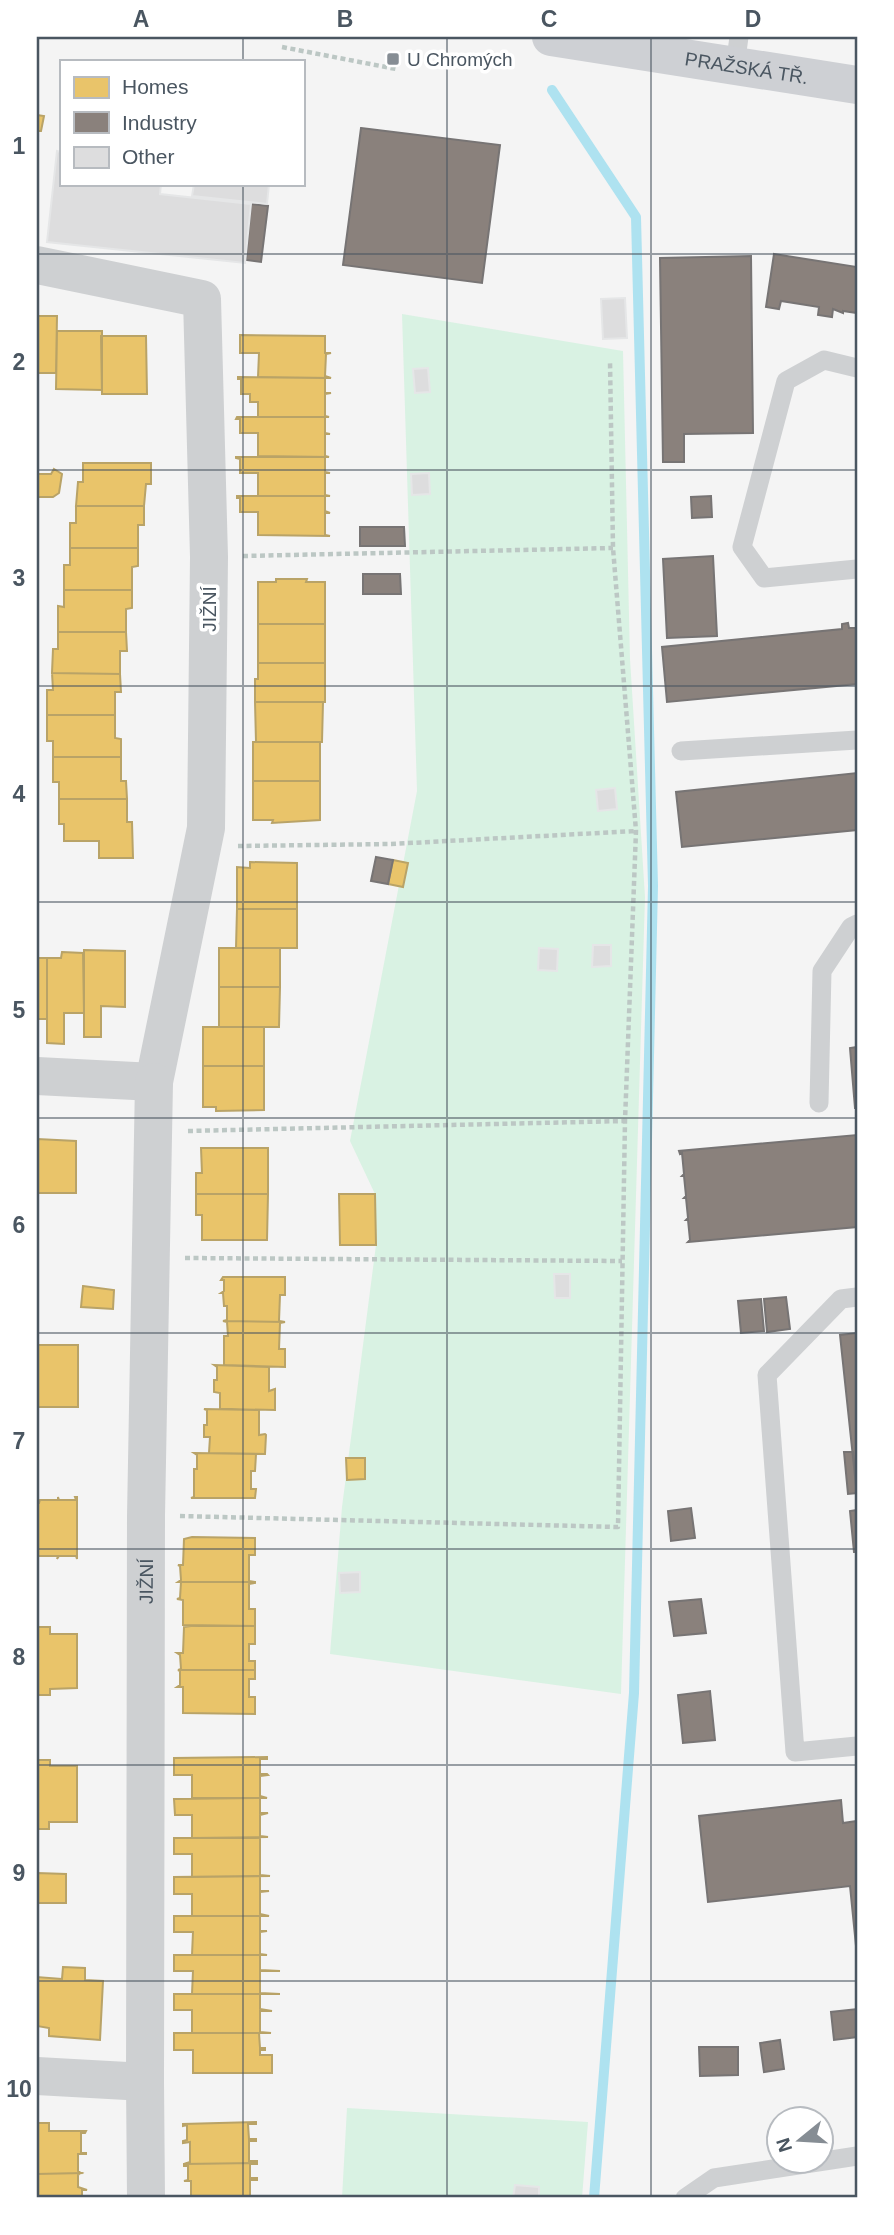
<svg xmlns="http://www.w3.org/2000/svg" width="894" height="2235" font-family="Helvetica,sans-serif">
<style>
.green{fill:#d9f2e3}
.homes{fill:#e9c46a;stroke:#b9a367;stroke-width:2}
.industry{fill:#8a817c;stroke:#777474;stroke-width:2}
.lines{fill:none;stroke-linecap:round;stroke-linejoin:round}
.stream{stroke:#aee2f0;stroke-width:10}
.building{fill:#ddddde;stroke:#e5e6e7;stroke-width:2}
.path{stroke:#bcc7c4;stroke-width:4.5;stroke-dasharray:5 3.5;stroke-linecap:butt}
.service{stroke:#ced0d2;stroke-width:19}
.minor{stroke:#ced0d2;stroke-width:38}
.secondary{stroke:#ced0d4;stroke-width:38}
.grid{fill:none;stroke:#4a5661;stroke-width:2;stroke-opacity:0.55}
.poi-dot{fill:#868d94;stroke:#fff;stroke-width:2.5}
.labels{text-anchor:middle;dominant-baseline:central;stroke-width:7;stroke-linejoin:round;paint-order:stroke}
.poi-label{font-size:19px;fill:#4a5661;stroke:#fff;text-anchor:start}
.street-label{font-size:19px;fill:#4a5661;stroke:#fff}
.neatline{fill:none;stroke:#4a5661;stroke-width:2.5}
.grid-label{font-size:23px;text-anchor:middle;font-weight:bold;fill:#4a5661}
</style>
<rect width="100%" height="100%" fill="#f4f4f4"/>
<path class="green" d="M402,314L623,351L630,659L645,897L621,1694L330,1654L342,1507L376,1245L375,1194L350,1141L417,791Z
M347,2108L588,2122L582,2198H342Z"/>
<path class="homes" d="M37,115L44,116L41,131H37Z
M37,316H57L56,373H37Z
M57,331H102V390L56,389Z
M240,335L325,336V353H331L326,354L325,376L331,378L258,377L259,353H240Z
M101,336H146L147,394H102Z
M238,377L325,378V393H331L325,394V416L329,417H258V402H250V394H241V379H238Z
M237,417H325V433L330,434H325V456L329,457L258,456V433H240V419H236Z
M236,457H325V472L330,473H325V495L330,496H258V473H240V459L236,458Z
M83,463H151V484H146L144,506H76L78,482H83Z
M54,469L62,474L59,493L53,497H37V474H51Z
M237,496H325V511L330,513H325V535L330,536L258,535V512H240V498H237Z
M76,506H144V525H138V548H70V523H76Z
M70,548H138V566L132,567V590H64V565H70Z
M276,579H307L306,582H325V624H258V582H276Z
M64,590H132V608L126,609V632H58V606L64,607Z
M258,624H325V663H258Z
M58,632H126L127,651H120V674L52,673L53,649H58Z
M258,663H325V702H255V679H258Z
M52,673L120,674L121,692H115V715H47V690H53Z
M255,702H323L322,742H256Z
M47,715H115V738L121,739V757H53V741H47Z
M253,742H320V781H253Z
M53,757H121V781H126L127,799H59V782H53Z
M253,781H320V820L272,823L273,820H253Z
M59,799H127V822H132L133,858H99V841H64V824H59Z
M393,860L408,863L403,887L388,884Z
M250,862L297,863V909H237V867L250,868Z
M237,909H297V948H236Z
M219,948H280V987H219Z
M84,950L125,951V1007L101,1006V1037H84Z
M62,952L83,953L84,1013H64V1044L47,1043V958H61Z
M37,958H47V1019H37Z
M219,987H280L279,1027H219Z
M203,1027H264V1066H203Z
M203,1066H264V1110L216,1111V1107H203Z
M37,1139L76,1141V1193H37Z
M201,1148H268V1194H196V1173H202Z
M196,1194H268L267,1240H202V1215H196Z
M339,1194H375L376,1245H340Z
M223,1277H285V1295H280L279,1321L285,1322L223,1321L227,1320V1306H224L223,1293H221L224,1291V1280H221Z
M83,1286L114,1290L113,1309L81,1307Z
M223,1321L285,1322L280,1323L279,1349H285V1367L224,1365V1336H228L227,1322Z
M37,1345H78V1407H37Z
M214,1365L269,1367V1391L275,1389V1410L220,1409V1393L214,1392V1380H217V1367Z
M204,1409L259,1410V1435L265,1434L266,1435L265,1454L209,1453L210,1437H204V1425H207V1410Z
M194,1453L256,1454L255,1471H251V1489H256L255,1498H191L194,1497V1469H197V1455Z
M346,1458H365V1479L347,1480Z
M58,1497L59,1500H76L75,1497H77V1559L76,1556H59L57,1559L58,1556H37V1503H39L40,1500H58Z
M192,1537L255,1538V1555H249V1581L255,1582H178L181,1580L180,1566L178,1565H183L184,1539Z
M178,1582H255V1583L249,1584V1609H255V1626L183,1625V1600L177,1599L180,1598L181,1582Z
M191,1626H255V1644H249V1661H255V1670H178L181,1669L180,1655L177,1653H183L184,1627Z
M37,1627H50V1634H77V1688L50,1689V1695H37Z
M178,1670H255V1679H249V1697H255V1714L183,1713V1687H177L180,1685V1671Z
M267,1757V1759H260V1774H267L268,1775L260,1776V1796L267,1798H192V1775H174V1758Z
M37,1760H50V1766H77V1822H49V1829H37Z
M260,1798V1813H268L260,1815V1836L268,1837L192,1838V1815H175L174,1799Z
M174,1838H260V1875L270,1876L192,1877V1854H174Z
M37,1873L66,1874V1903H37Z
M260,1876V1891H269L260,1892V1914L269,1916H192V1894H174V1877Z
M174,1916H260V1931H267L260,1932V1954L267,1955H192L193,1932H174Z
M174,1955H260V1970L280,1971H260V1993L280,1994H192L193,1971H174Z
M63,1967L85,1968V1980L103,1981L100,2040L49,2036V2028L37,2026V1977L62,1979Z
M174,1994H260V2009L272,2011H260V2032L271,2033H192V2010H174Z
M174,2033H259L260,2048H265V2050H260V2055H272V2073H193V2050H174Z
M256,2122V2124H248L249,2139H256V2141H249V2161H257V2163L184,2164L190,2162V2142L183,2143V2141L187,2140V2125L183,2126V2124Z
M37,2123H49V2131H86L85,2133H81V2153H86V2154H78V2171L81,2173L37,2174Z
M257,2163V2164H250V2178H257V2180H250V2198H191V2181H184L188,2180V2166H184V2164Z
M81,2173L78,2175V2187L87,2190H82V2198H37V2174Z"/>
<path class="industry" d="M361,128L500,145L482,283L343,265Z
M251,204L268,206L261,262L246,260Z
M774,254L857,267V313L843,311V313L833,309L832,317L818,315L819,307L781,301L779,309L766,307Z
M751,256L753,433L684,434V462H663L660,258Z
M711,496L712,517L692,518L691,497Z
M360,527H404L405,546H360Z
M713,556L717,636L667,638L663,559Z
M363,574H400L401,594H363Z
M848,623L849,628H857V684L667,702L662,647L842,629V624Z
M857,773V830L682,847L676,792Z
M376,857L393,860L388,884L371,881Z
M857,1047V1108H855L850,1048Z
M857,1135V1227L688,1242L690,1240L688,1220H686L688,1218L686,1198H684L686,1196L684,1176H682L684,1174L682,1153L680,1154L679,1151Z
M786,1297L790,1329L767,1332L764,1299Z
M761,1299L764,1331L741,1333L738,1301Z
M857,1333V1495L840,1335Z
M844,1452H853L857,1493L848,1494Z
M691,1508L695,1538L671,1541L668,1511Z
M857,1510V1552H854L850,1511Z
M701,1599L706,1633L674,1636L669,1602Z
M710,1691L715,1740L683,1743L678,1695Z
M841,1800L843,1823L857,1821V1956L850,1886L708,1902L699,1816Z
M857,2009V2037L834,2040L831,2012Z
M780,2040L784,2069L764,2072L760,2043Z
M699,2047H738V2075L700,2076Z"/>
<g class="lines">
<path class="stream" d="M552,90L636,217L653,886L634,1693L594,2198"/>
</g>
<path class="building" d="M57,151L61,152V184H161L160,194L251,204L245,263L47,242Z
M194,184H269L267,204L192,196Z
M625,298L627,338L603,339L601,299Z
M428,368L430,392L415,393L413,369Z
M429,473L430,494L412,495L411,474Z
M615,788L617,809L598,811L596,790Z
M593,945H611V966L592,967Z
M539,948L558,949L557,971L538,970Z
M554,1274H570V1298H555Z
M360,1572V1592L340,1593L339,1573Z
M515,2185L539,2187V2198H513Z"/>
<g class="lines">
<path class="path" d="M282,47L396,69
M243,556L613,548
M238,846L391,844L636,831
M188,1131L625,1121
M185,1258L622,1261
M180,1516L618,1527L625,1121L636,831L613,548L610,361"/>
<path class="service" d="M735,66L739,37
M857,368L824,360L786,381L742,547L764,578L857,569
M681,751L857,740
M819,1103L822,971L851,927L857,924
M857,1297L841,1299L767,1375L795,1752L857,1746
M685,2198L714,2178L857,2156"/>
<g class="minor">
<path d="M37,265L202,299L209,557L206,828L154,1082L37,1076"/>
<path id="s1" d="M37,2076L145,2082L146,1516L154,1082"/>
<path d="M145,2082L146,2198"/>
</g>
<path class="secondary" id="s2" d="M551,37L857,85"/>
</g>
<path class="grid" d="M243,37V61M447,37V2198M651,37V2198M243,184V2198M37,254H857M37,470H857M37,686H857M37,902H857M37,1118H857M37,1333H857M37,1549H857M37,1765H857M37,1981H857"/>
<rect class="poi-dot" x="386" y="52" width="14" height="14" rx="3.5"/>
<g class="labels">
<g class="poi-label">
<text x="407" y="59">U Chromých</text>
</g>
<g class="street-label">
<text stroke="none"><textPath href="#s2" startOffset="198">PRAŽSKÁ TŘ.</textPath></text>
<text transform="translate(209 609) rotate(-90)">JIŽNÍ</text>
<text stroke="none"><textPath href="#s1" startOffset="609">JIŽNÍ</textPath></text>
</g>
</g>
<rect width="894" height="2235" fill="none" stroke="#ffffff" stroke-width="77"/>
<rect x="60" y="60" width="245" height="126" fill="#ffffff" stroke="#b7bbc0" stroke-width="2"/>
<rect x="74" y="77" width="35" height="21" fill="#e9c46a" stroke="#b7bbc0" stroke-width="2"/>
<text x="122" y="94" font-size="21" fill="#4a5661">Homes</text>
<rect x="74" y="112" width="35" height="21" fill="#8a817c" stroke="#b7bbc0" stroke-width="2"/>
<text x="122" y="130" font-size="21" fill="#4a5661">Industry</text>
<rect x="74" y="147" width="35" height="21" fill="#ddddde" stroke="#b7bbc0" stroke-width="2"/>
<text x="122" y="164" font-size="21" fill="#4a5661">Other</text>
<g transform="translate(800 2140) rotate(252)"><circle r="33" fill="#ffffff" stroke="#b7bbc0" stroke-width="2"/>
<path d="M0-5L12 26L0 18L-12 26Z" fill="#868d94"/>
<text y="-10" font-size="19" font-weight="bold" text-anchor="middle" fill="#4a5661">N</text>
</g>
<rect x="38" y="38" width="818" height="2158" class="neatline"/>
<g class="grid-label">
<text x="141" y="27">A</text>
<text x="345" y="27">B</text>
<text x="549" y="27">C</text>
<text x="753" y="27">D</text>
<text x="19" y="154">1</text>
<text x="19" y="370">2</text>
<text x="19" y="586">3</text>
<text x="19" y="802">4</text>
<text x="19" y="1018">5</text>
<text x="19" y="1233">6</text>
<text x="19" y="1449">7</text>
<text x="19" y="1665">8</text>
<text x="19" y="1881">9</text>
<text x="19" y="2097">10</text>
</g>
</svg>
